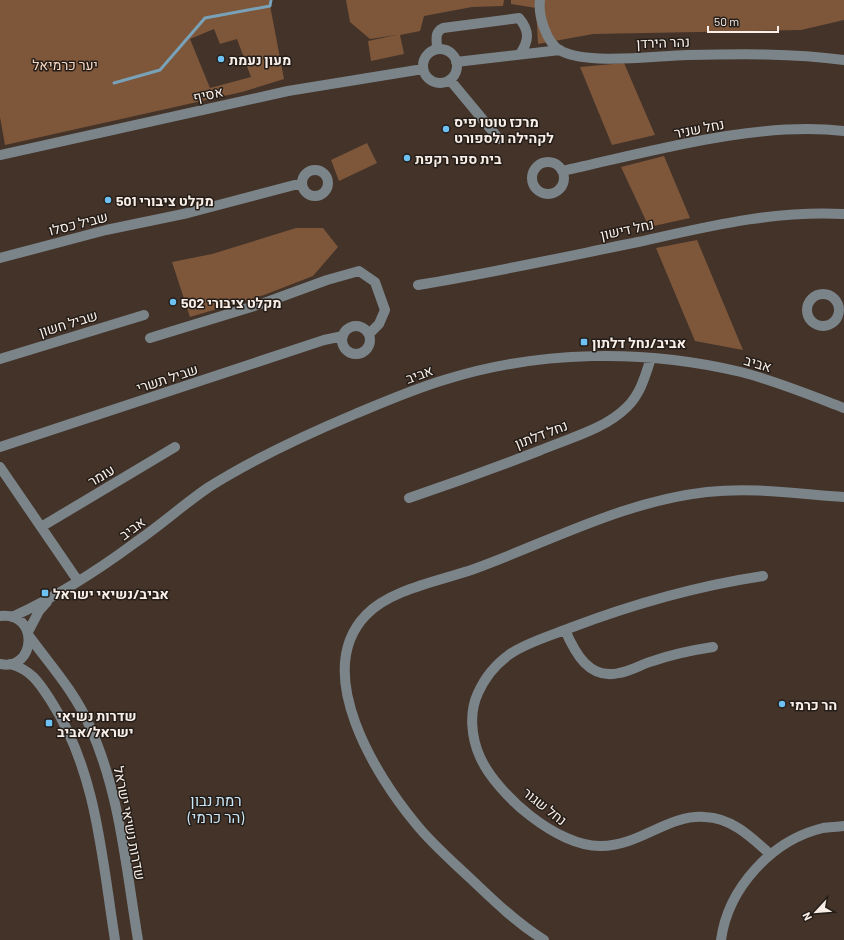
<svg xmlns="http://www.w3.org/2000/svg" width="844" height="940" font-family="Barlow,Heebo,sans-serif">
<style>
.green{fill:#7e573b;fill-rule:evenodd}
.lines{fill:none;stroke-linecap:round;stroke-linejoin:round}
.stream{stroke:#79a2b8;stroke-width:3}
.minor{stroke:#7b8489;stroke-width:10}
.poi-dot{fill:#6dc2f3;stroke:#241d18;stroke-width:1.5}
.labels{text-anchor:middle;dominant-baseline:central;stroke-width:3;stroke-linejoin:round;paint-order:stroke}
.street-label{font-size:14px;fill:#f9efe8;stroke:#241d18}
.poi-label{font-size:14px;font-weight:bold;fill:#f9efe8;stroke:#241d18;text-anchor:start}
.park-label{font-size:14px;fill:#f5d5c0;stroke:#241d18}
.neighbourhood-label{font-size:15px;fill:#cae7f9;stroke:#241d18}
</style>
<rect width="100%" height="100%" fill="#433329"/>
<path class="green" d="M0,0H269L284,79L242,92L5,145L0,117ZM214,29L220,44L237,39L251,77L210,88L190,39Z
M346,0H504L503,6L472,7L424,16L420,31L400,35L404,54L371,61L368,41L396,35L370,39L350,22Z
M511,0H844V20L801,30L593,34L538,44L536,8L511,4Z
M624,63L655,135L612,145L580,67Z
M367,143L377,163L339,181L331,160Z
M664,156L690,218L649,227L621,167Z
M296,228H323L338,247L313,276L264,295L190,317L172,262L212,254Z
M697,240L743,350L695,341L656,248Z"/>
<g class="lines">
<path class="stream" d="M114,83L160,70L205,18L270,6L271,0"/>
<path class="minor" d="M540,0C538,15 546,43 561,51C590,65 653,56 687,55C739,54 792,53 844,60
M423 66a17 17 0 1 1 34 0a17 17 0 1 1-34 0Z
M437,49C437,40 434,32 443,28L519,18C530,31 529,41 520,54
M456,62L560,50
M450,80L499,139
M0,155L288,91L423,69
M532 178a16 16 0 1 1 32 0a16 16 0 1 1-32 0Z
M302 183a13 13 0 1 1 26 0a13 13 0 1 1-26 0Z
M562,171C650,152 754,121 844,131
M0,258L106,230L188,213L302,183
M418,285C491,273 564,257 638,242C706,227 773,210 844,214
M807 310a16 16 0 1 1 32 0a16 16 0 1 1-32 0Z
M342 340a14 14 0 1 1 28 0a14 14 0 1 1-28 0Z
M150,338L264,303L327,280L359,271L375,282L385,310L379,324L369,334
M0,359L144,315
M0,447L324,340L343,336
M0,467L78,581
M409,498C453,483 497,467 541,450C570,438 605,429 627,407C641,393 645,376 651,358
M41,527L175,447
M763,576C697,586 633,604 570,628C550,636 528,642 510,654C496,664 485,677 478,693C469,712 471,737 480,757C497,795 558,847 601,846C640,846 668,814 705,817C732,818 751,837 770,854
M0,616C40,611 36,672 0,664
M12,617C56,597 97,571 136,542C161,525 184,504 209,487C255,458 305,435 355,414C384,402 414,389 444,380C539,350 645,349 741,372C776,381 810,395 844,408
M565,630C575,653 589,680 619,673C631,671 642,664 653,661C673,654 693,650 713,647
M28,632L39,611L47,602
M29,636C51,666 75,692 90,727C120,793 126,868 138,940
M10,664C32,670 40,684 51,701C97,772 102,859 115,940
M544,940C517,923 494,901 471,879C452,861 432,844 416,824C376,776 311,672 366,615C391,589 440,581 474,569C551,541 625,501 707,492C754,487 798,494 844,497
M721,940C728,888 772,840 823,828C829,827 837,827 844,826"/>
</g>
<g class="poi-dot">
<circle cx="221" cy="59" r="4"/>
<circle cx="446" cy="129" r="4"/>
<circle cx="407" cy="158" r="4"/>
<circle cx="108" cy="200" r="4"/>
<circle cx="173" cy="302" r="4"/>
<rect x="580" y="338" width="8" height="8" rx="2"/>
<rect x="41" y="589" width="8" height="8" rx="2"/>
<circle cx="782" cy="704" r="4"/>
<rect x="45" y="719" width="8" height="8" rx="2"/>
</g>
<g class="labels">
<g class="street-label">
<text transform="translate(663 42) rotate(-2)">נהר הירדן</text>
<text transform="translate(208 94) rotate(-12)">אסיף</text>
<text transform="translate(699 128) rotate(-11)">נחל שניר</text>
<text transform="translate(78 223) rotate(-14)">שביל כסלו</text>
<text transform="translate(627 229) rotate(-12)">נחל דישון</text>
<text transform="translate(68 323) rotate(-17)">שביל חשון</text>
<text transform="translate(758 363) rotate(16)">אביב</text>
<text transform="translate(419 374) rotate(-20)">אביב</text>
<text transform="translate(167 378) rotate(-18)">שביל תשרי</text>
<text transform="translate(541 434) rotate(-21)">נחל דלתון</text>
<text transform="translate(101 475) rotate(-31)">עומר</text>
<text transform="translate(132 528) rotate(-36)">אביב</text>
<text transform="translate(545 806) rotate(38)">נחל שגור</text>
<text transform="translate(130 823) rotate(79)">שדרות נשיאי ישראל</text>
</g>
<g class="poi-label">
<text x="229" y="59">מעון נעמת</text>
<text x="454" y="121">מרכז טוטו פיס<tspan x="454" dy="16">לקהילה ולספורט</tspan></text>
<text x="415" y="158">בית ספר רקפת</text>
<text x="116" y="200">מקלט ציבורי 501</text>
<text x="181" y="302">מקלט ציבורי 502</text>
<text x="592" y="342">אביב/נחל דלתון</text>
<text x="53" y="593">אביב/נשיאי ישראל</text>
<text x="790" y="704">הר כרמי</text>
<text x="57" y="715">שדרות נשיאי<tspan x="57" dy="16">ישראל/אביב</tspan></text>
</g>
<g class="park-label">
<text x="65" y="64">יער כרמיאל</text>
</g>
<g class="neighbourhood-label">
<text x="216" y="800">רמת נבון<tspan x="216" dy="17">(הר כרמי)</tspan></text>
</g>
</g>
<g transform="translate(816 912) rotate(244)" stroke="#241d18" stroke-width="3" paint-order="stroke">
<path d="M0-3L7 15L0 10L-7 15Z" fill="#f9efe8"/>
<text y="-6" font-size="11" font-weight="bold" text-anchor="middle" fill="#f9efe8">N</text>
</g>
<path d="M708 26v6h70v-6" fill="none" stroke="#f9efe8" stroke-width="2"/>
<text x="714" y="26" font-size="12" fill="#f9efe8" stroke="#241d18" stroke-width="3" paint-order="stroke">50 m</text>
</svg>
